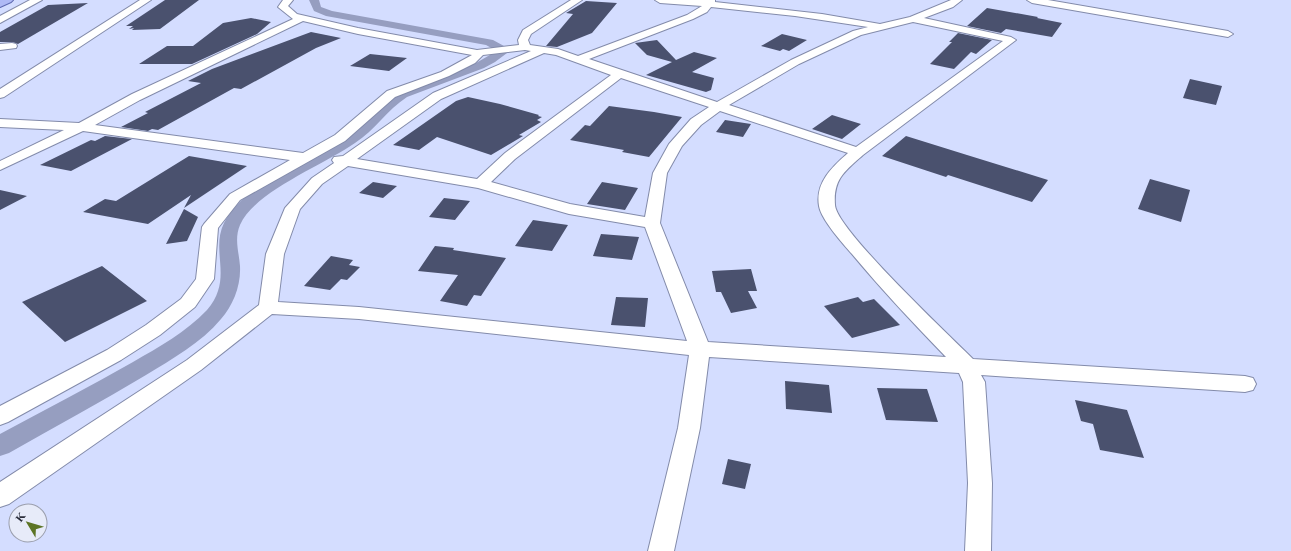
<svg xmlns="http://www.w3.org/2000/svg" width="1291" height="551" font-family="'Times New Roman',serif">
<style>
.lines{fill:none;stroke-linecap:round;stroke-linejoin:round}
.canal{fill:#969ec0;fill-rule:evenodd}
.building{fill:#4a516e}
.minor-casing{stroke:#838baa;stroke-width:2}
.major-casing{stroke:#5e69b0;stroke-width:2}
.minor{fill:#fff;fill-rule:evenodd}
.major{fill:#afb9f5;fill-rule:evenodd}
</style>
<rect width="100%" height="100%" fill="#d4ddff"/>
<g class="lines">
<path class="canal" d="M309,0H319L321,7L332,11L493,40L504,46L507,53L495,62L484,68L407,97C387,110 375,130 355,143C324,165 255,191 240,225C234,239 239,252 240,266C241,286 233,305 221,319C201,343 172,359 146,375C101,402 54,427 9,453L0,456V434C44,410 89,387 133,362C159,347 186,332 207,310C234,279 210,252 224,223C245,181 308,163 345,137C365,124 378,104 397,91L476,63L495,52V50L486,45L326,16L314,11Z"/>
</g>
<path class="building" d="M165,0H199L160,29L132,30L134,28L129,29L133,26H126Z
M586,1L617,3L592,33L557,47L546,46L573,14L566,13Z
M88,3L18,44L12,42H0V32L48,5Z
M987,8L1038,17L1037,18L1062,23L1052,37L1006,29L1001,33L967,26Z
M251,18L271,22L257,34L192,64H139L167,46H193L223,23Z
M311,32L341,38L316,48L241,89L234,88L158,130L152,129L148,131L121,127L148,113L145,112L201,83L188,81L212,69Z
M958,33L992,40L976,54L971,52L954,69L930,64L952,42H949Z
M782,34L807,40L789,51L783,49L780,51L761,46Z
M657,40L676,60L694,52L717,58L692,72L714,78L711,90L706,92L646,75L672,62L647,55L635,43Z
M370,54L407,58L389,71L350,66Z
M1190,79L1222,86L1216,105L1183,98Z
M468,97L500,104L539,115L538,116L542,117L537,120L541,122L519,135L523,136L491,155L437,137L419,150L393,145L456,101Z
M609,106L654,112L682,117L649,157L622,152L624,150L570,140L585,125L590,126Z
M832,115L861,124L842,139L812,129Z
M725,120L751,124L743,137L716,132Z
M105,136L132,139L71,171L40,165L91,140L95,141Z
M906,136L967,155L1048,180L1032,202L948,175L946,177L882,156Z
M189,156L247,166L184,208L191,195L148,224L83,212L105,199L116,201Z
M1150,179L1190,190L1181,222L1138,209Z
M373,182L397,186L383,198L359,193Z
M602,182L638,188L625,210L587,204Z
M0,190L27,196L0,210Z
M444,198L470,201L455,220L429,217Z
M184,209L198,217L187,241L166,244Z
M533,220L568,225L552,251L515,246Z
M601,234L639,237L632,260L593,256Z
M435,246L454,248L453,250L506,258L481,296L474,295L467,306L440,301L458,275L418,271Z
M331,256L353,260L349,265L360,267L347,280L341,279L330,290L304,286Z
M102,266L147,301L65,342L22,302Z
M751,269L757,291H748L757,308L731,313L721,292H716L712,271Z
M616,297L648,298L645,327L611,325Z
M858,297L863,302L874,299L900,325L852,338L824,306Z
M785,381L829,385L832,413L786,409Z
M877,388L927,389L938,422L886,420Z
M1075,400L1127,410L1144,458L1100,450L1093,424L1081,421Z
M728,459L751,464L745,489L722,484Z"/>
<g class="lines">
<g class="minor-casing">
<path id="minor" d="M30,0H42L0,23V16Z
M140,0H151L4,97L0,98V89Z
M283,0H293L288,6L297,14L358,28L477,50L519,45L518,40L523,30L571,0H582L531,34L528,40L530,45L558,49L578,56L687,15L702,6L660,3L655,0H715V2L822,14L880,24L910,17L951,0H962L953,7L924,18L1011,37L1016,40L863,155C845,171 833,179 835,205C836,229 950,336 973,359L1245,376L1253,378L1256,384L1253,390L1245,392L981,375L985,382L992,483L991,551H965L968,483L963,382L959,373L709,357L700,428L674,551H648L678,428L689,355L359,319L272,314L201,370L9,504L0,507V482L187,360L259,305L266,254L285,208L312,178L334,163L332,160L334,157L343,156L433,93L531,51L525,50L483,55L475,63L449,76L395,97L345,141L240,200L218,228L214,279L195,307L160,335L121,360L8,422L0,425V406L107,350L146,325L181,299L196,279L202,227L204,224L230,194L290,160L83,131L0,170V161L64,130L0,127V119L79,123L132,94L293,19L278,7ZM711,7L795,16L868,27L853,31L791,60L717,102L589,59L693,19L707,12ZM303,21L358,34L472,55L441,72L387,91L335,135L303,153L95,125L140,100ZM913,22L1003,41L856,147L729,105L799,64L861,35ZM544,53L556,55L611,75L505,153L477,179L357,159L441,99ZM621,78L709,107L691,119L669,144L653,173L645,217L570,204L491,182L515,159ZM720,111L848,153C832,167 815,183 819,206C821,219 843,244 852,254C882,290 914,324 946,357L708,342L660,223L667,173L682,146L701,125ZM348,166L478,188L569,214L645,227L687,341L359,307L278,302L284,254L300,209L322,184Z
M1027,0H1048L1228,31L1233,34L1228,37L1032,3Z
M12,43L16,44L17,46L16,48L0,50V44Z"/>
</g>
<g class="major-casing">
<path id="major" d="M0,0H13L11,2L0,7Z"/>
</g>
<use href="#minor" class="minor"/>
<use href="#major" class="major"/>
</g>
<g transform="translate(28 523) rotate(308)"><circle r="19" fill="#e7ebf9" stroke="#9b9fad"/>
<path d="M0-3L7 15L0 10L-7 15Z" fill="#5c7425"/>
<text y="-6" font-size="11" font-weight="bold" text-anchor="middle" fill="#2a2d3a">K</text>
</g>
</svg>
